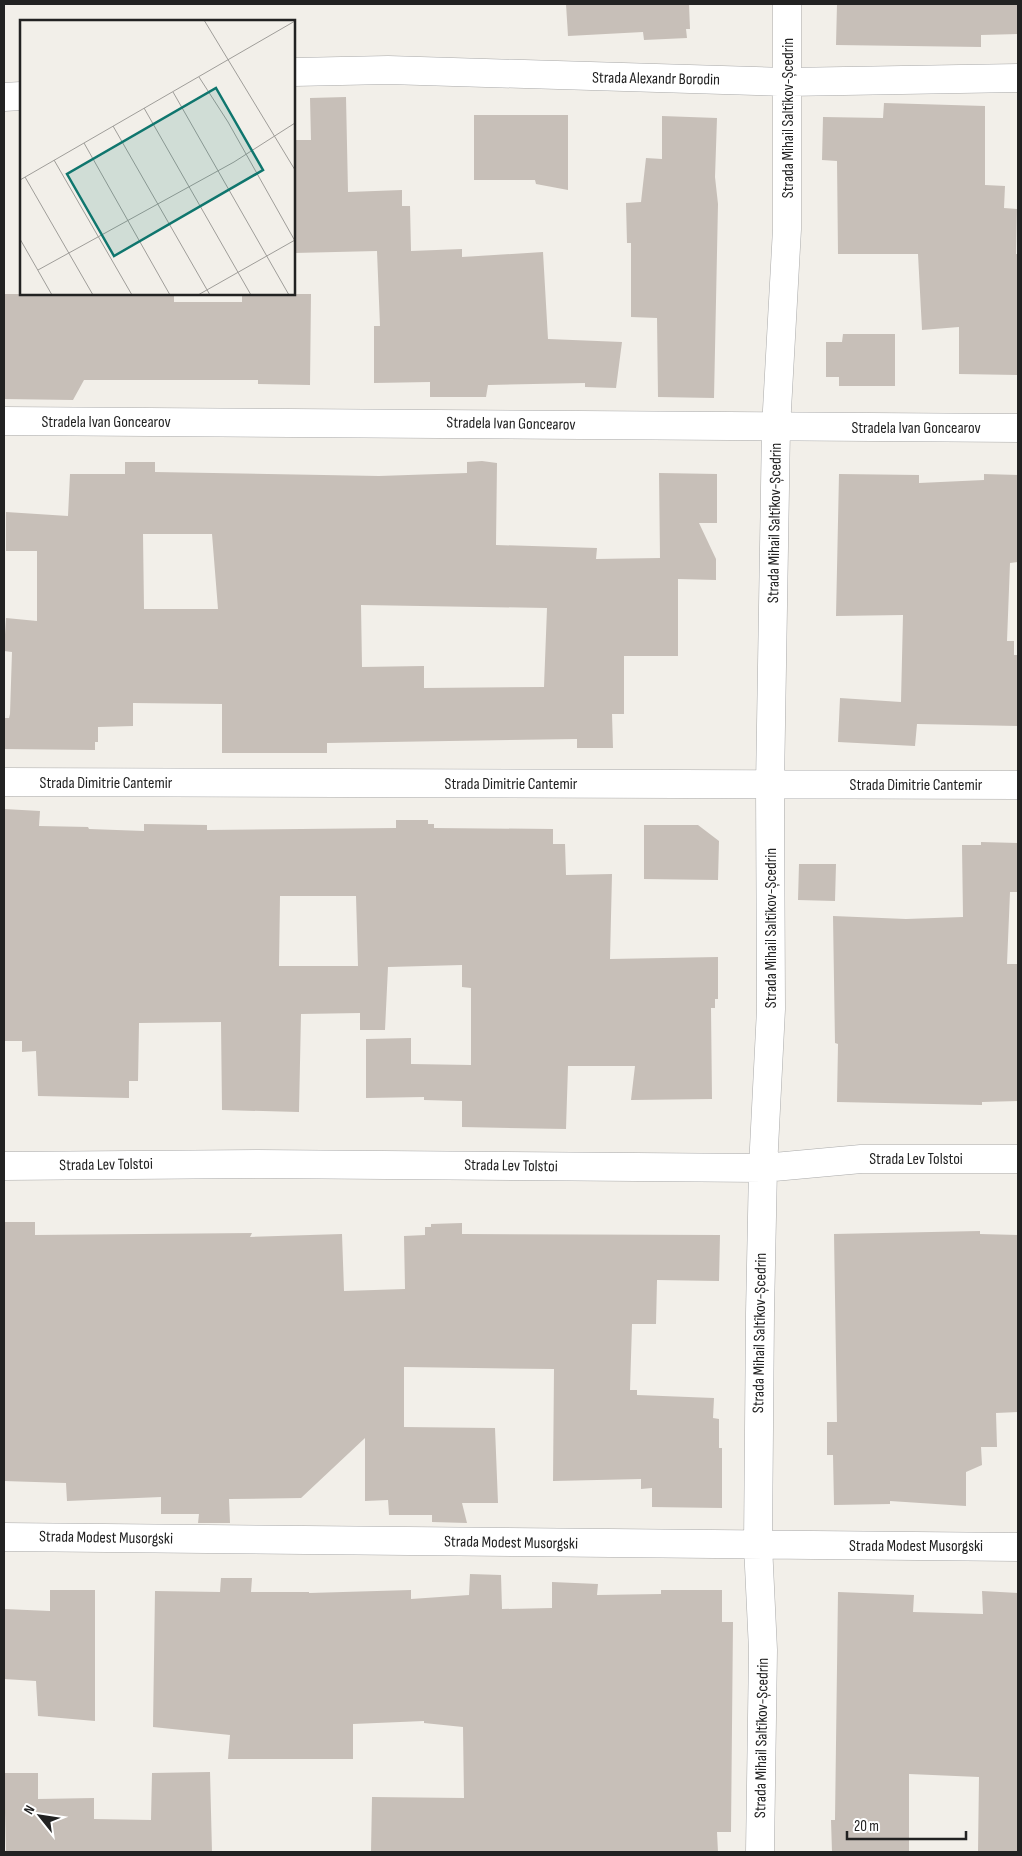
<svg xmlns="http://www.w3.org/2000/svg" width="1022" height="1856" font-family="'Sofia Sans Condensed',sans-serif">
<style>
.building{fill:#c7bfb8;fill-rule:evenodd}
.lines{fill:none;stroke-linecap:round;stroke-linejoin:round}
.minor-casing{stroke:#a9a9a9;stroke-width:29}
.minor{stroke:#fff;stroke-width:28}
.labels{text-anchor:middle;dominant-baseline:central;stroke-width:4.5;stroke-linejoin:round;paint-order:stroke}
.street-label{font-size:16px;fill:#222;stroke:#fff}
.inset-road{fill:none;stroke:#9f9d99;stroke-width:1}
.view{fill:#0f766e;fill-opacity:0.15;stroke:#0f766e;stroke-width:2.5}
.inset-edge{fill:none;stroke:#222;stroke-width:2.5}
</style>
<rect width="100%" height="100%" fill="#f2efe9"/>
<path class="building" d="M566,4H689L690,29H686L687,38L644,40L643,32L568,36Z
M837,4H1018V34L981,35V47L836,45Z
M346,97L348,192L402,190V206H410L411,251L462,249V257L543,252L548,339L622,342L616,388L585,387V383L488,385L486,397H430V382L374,383V326H380L377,251L294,253V140H311L310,98Z
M884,103L985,106V185L1005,186L1004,208L1017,209L1016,254H1018V375L959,374V327L922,330L918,254H838L837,161L822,160L823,117L883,118Z
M474,115H568V190L536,184L535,180H474Z
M662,116L717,118L715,177L718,204L714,398L658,397L657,318L631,317V243H627L626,203L641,202L646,158L662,159Z
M4,294H174V302H242V294H311L310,385L258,384V380H84L73,400L4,399Z
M843,334H895V386H839V377H826V342H842Z
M482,461L497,463L496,545L597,548L596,559L660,558L659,473L717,474V523H699L716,559V580L678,579V656H624V714H612L613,748H577V739L327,743V753H222V704L133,703V726L98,727V742H95V750L4,749V718H9L10,714L12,652L4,651L6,618L37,621V551H6V512L68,516L70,474H125V462H155V472L379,476L467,473V462ZM143,534H212L218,609H144ZM361,605L547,608L544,687L424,688V666L362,667Z
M839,474L919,475V483L984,480V474L1018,475V562L1010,563L1007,641H1014V655H1018V726L917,724L915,746L838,742L840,698L901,702L903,615L836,616Z
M4,809L40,811L39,826L88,827L89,829L144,831V824L207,825V830L396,828V820H428V824H434V828L553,829V844H565L566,875L612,874L610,959L718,957V999H715V1008H711L712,1099L631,1100L635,1066H568L566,1129L462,1127V1101L424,1100V1097L366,1098V1039L411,1038V1064L471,1065V988L462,987V965L388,967L385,1030H360V1013L301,1014L299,1112L222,1110L221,1022L139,1023L138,1081H129V1098L38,1096L36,1051L22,1052V1041H4ZM280,896H356L358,966H279Z
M644,825H698L719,841L718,880L644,879Z
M981,842L1018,843V892H1010L1007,964H1018V1101L982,1102V1105L837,1102L838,1044L835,1043L833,916L906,919L963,917L962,845H981Z
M799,864H836L835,901L798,900Z
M4,1222H35V1235L252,1233L250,1237L342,1234L344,1291L405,1289L404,1236L425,1235V1227H431V1224L462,1223V1234L720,1235L719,1281L657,1280L656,1324H632L630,1390H637V1395L714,1398L713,1418L719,1419V1448H722V1508L652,1507V1488L641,1489V1479L553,1481L554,1369L404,1367V1427L495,1428L498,1503H462L467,1523L432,1522V1515H389L388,1500L365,1501V1438L301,1498L229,1499L230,1523H198L199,1514H161V1497L67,1501L66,1483L4,1481Z
M980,1231V1234L1018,1235V1412L996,1413L997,1447H981L982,1465L966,1472V1506L890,1501V1504L834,1505L833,1455H827V1422H837L834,1234Z
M470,1574L501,1575L502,1609L552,1608V1582L598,1584L597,1595L661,1594V1590H722V1622H733L731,1832H717L718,1852H371L372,1797L464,1798L463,1727L424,1723V1721L353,1724V1759H228L230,1735L153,1727L155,1591L220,1592L221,1578H252L251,1592H309V1593L411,1590V1599L469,1595Z
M50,1590H95V1721L38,1716L36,1681L4,1679V1609L50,1611Z
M982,1591L1018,1593V1852H978L979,1777L909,1774V1852H832L831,1820H835L838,1592L914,1595L913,1612L983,1614Z
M210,1772L212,1852H6L4,1773H38V1799L94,1798V1819L151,1820L152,1773Z"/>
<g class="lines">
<g class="minor-casing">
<path id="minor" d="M294,72L388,70L787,82L1018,78
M4,97L21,96
M4,421L1018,428
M4,782L1018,785
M4,1166L259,1164L763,1168L861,1159H1018
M4,1537L1018,1547
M760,1852L763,1650L758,1545L760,1313L763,1168L771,1009L770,785L776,428L787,229V4"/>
</g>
<use href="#minor" class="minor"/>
</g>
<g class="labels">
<g class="street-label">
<text transform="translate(656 79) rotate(1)">Strada Alexandr Borodin</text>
<text transform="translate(788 118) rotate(-90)">Strada Mihail Saltîkov-Șcedrin</text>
<text x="106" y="422">Stradela Ivan Goncearov</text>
<text transform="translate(511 424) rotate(1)">Stradela Ivan Goncearov</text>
<text x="916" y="428">Stradela Ivan Goncearov</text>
<text transform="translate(775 523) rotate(-89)">Strada Mihail Saltîkov-Șcedrin</text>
<text x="106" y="783">Strada Dimitrie Cantemir</text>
<text x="511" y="784">Strada Dimitrie Cantemir</text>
<text x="916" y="785">Strada Dimitrie Cantemir</text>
<text transform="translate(771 928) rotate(-90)">Strada Mihail Saltîkov-Șcedrin</text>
<text x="916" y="1159">Strada Lev Tolstoi</text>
<text transform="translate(106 1165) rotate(-1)">Strada Lev Tolstoi</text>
<text transform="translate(511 1166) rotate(1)">Strada Lev Tolstoi</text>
<text transform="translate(760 1333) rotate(-89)">Strada Mihail Saltîkov-Șcedrin</text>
<text transform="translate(106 1538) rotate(1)">Strada Modest Musorgski</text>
<text transform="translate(511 1543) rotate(1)">Strada Modest Musorgski</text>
<text x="916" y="1546">Strada Modest Musorgski</text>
<text transform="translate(762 1738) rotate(-89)">Strada Mihail Saltîkov-Șcedrin</text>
</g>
</g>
<g transform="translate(20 20)">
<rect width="275" height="275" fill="#f2efe9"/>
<path class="inset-road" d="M184,0L275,150M179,57L208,102L275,221M153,72L269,275M124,88L231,275M93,106L190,275M64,123L150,275M34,140L112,275M5,157L73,275M0,160L275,1M0,219L32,275M18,250L214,142L275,103M178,275L275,220"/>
<path class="view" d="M196,68L243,150L94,236L47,154Z"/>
<rect width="275" height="275" class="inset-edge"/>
</g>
<rect width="1022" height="1856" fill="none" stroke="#222222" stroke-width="10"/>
<g transform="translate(40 1816) rotate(300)" stroke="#ffffff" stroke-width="4" paint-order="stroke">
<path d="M0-4L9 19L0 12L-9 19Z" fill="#222222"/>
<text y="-8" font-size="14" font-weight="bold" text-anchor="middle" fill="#222222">N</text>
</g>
<path d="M847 1831v8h119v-8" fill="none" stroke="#222222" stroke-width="2.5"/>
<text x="854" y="1831" font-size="15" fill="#222222" stroke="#ffffff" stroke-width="4" paint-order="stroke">20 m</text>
</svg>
